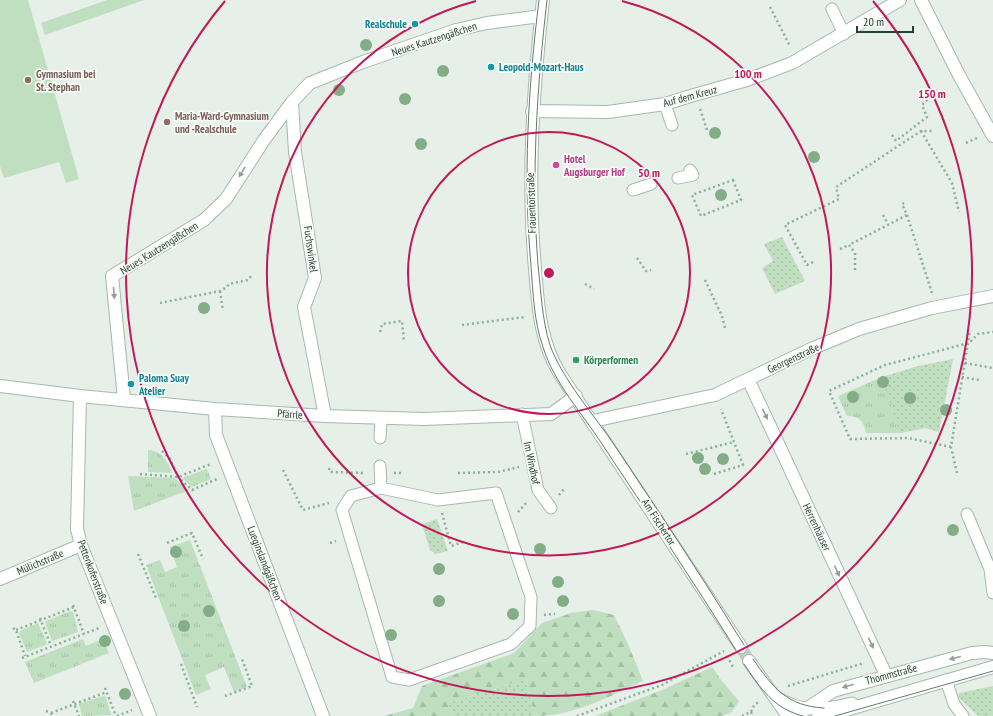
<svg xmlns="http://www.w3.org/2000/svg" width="993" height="716" font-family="'PT Sans Narrow',sans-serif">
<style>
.grass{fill:url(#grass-tufts)}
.forest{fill:url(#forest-firs)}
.park{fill:url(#park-dots)}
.pitch{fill:#c0dfc0}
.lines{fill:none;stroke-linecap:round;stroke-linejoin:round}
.tertiary-tunnel{stroke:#bfccc4;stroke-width:12;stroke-dasharray:12 6;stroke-linecap:butt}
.service-casing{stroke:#a8b7ae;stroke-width:13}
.minor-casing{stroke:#a8b7ae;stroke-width:14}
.tertiary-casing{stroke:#a8b7ae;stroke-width:14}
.path{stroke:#88b199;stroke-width:2.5;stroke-dasharray:2 3;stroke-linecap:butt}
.service{stroke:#fff;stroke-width:11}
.minor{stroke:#fff;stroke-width:12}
.tertiary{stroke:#fff;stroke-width:12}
.tram{stroke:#607c6d;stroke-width:1}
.tree{fill:#82ad87}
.oneway{fill:#92a098}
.ring{fill:none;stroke:#c2185b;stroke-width:2}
.culture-dot{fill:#0f9aa8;stroke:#f7fbf8;stroke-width:1.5}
.education-dot{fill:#8d6e63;stroke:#f7fbf8;stroke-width:1.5}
.hotel-dot{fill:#d1479c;stroke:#f7fbf8;stroke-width:1.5}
.leisure-dot{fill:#2e9e5b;stroke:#f7fbf8;stroke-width:1.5}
.labels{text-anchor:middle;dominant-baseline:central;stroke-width:3.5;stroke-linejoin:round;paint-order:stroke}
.culture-label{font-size:11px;font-weight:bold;fill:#0d838f;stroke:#f7fbf8;text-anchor:start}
.street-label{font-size:11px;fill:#254132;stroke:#f7fbf8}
.education-label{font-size:11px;font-weight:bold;fill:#785e54;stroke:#f7fbf8;text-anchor:start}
.hotel-label{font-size:11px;font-weight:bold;fill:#b23c85;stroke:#f7fbf8;text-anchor:start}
.leisure-label{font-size:11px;font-weight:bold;fill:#27864d;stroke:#f7fbf8;text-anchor:start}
.centre{fill:#c2185b;stroke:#f7fbf8;stroke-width:2}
.ring-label{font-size:12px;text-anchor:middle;font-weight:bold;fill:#c2185b;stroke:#f7fbf8;stroke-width:3.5;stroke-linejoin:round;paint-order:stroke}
</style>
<defs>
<pattern id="grass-tufts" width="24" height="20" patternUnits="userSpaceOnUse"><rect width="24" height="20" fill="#c0dfc0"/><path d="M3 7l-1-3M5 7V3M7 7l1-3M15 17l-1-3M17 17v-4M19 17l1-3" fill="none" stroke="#a5c1a5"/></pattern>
<pattern id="forest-firs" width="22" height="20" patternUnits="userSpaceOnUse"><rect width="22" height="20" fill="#c0dfc0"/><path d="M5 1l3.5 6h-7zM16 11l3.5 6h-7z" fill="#a5c1a5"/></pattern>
<pattern id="park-dots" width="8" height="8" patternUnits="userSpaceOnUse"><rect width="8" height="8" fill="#c0dfc0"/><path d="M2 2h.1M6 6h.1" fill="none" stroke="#a5c1a5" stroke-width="1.8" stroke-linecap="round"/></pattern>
</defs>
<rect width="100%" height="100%" fill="#e6efe8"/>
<path class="grass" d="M882,377L899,410L920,429L900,433H866C864,421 859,416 847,416L838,396Z
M148,450C162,451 168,461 172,473L148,472Z
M207,469L211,479L192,487L182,478Z
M128,476L174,478L189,490L134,511Z
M190,540L247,687L234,692L224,667L205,675L211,689L196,695L146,565L160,560L165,572L177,567L170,547Z
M70,611L73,612L78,632L52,641L45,623L46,621Z
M38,623L47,643L46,645L27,652L19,633L20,631Z
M83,639L86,646L103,639L109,653L34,683L25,662Z
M103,696L106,697L111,715L82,716L79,704Z"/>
<path class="forest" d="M593,610L614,615L628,644L643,681C608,697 574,716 535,716L525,679L448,703L452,716H384L413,708L422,686L514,653L542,623L571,613Z
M712,667L721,680L739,701L732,712L722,716H595L662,690Z"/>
<path class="park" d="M782,237L805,281L775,294L762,268L773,261L764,244Z
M953,359L939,432L925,428L900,433L882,377L918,366Z
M437,519L448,551L435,554L430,550L422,524Z
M525,679L535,716H452L448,703Z
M993,686V716H978L958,697L959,693Z"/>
<path class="pitch" d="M0,0H28L79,179L66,183L59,162L4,178L0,166Z
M107,0H144L45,35L41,23Z"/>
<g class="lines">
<path class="tertiary-tunnel" d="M741,647L749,661"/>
<g class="service-casing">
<path id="service" d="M832,9L844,34
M665,104L672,125
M678,178L693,175L690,170
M633,190L651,184
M522,414L538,490L551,508
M380,438L381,418
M380,466L381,488L351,496L342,510L392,677L409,680L511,644L530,626L531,597L496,493L438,500L381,488
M967,514L990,569L993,593
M946,680L954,704L963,716
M773,695C802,713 819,711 852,703"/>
</g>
<g class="minor-casing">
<path id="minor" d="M543,0C533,90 527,178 535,269C538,306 540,342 560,374L741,647
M921,0L960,77L993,136
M292,102L295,152L315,278L304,307L325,416
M532,111L608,112L665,104L694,95L747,80L792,63L900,0
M748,379L886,675
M0,386L80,396L215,409L325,416L424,419L551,414L576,396
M80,396L77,529L81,545L150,716
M124,399L112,276L204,220L226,199L264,140L292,102L310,83L363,62L456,30L487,23L541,16
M215,409L216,435L323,716
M593,421L715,395L811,349L859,329L932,308L993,296
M0,579L81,545
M749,661L788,716"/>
</g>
<g class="tertiary-casing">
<path id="tertiary" d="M796,716L833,691L972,653L985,652L993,653
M818,716L839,712L993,667"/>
</g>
<path class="path" d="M770,7L790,46
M700,109L707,130
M921,131L952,183L959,212
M892,135L896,141L927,117L922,105L937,90
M966,143L977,138
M733,180L741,200L701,216L692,195Z
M883,215L888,224
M907,215L932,293
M840,249L849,245
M637,258L646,271L651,270
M813,262L807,265L785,225L839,199L836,187L921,131H933
M855,270V253L849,245L907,215L902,204L904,203
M705,280L722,316L725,328
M585,284L594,289
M220,291L223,311
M160,303L220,291L227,287L229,284L248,280L252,275
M462,325L525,317
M380,332L382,324L402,321L404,342
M965,363L993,368
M962,377L979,380
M951,447L908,438L850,439L829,391L885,365L969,343L978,334L993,332
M162,451L170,459L178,477L192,490L217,479
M686,454L734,442
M329,468L330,472L365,473
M283,470L303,510L329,503
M394,473H402
M458,473L498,472L519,467
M957,473L951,447L970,330
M140,474L178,477L211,464
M714,474L743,465L721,409
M559,495L564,489
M518,512L528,501
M442,513L451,546L466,541
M167,543L192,533L203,559
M330,543L336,541
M138,554L156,598
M73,605L84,634
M544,615L555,614
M40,618L51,646
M13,628L16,630L25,656
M16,630L74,607
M727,656L733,667
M22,658L99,628
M181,664L197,707
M788,686L864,663
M105,688L116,716
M225,696L252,686L242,659
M73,701L79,716
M46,711L51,713L52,716
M751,712L753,716
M51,713L107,692
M117,716L132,710
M577,716L662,685L724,651
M742,716L751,712L754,705L759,702"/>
<use href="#service" class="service"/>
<use href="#minor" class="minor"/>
<use href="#tertiary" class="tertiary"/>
<path class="tram" d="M539,0C528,89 523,177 531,266C533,293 534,322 543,347C554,383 582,413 602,444C647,512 693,581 736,650
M547,0C537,88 531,176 538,265C541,291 542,320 550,345C562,379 595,416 615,446C659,512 703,578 744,645
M753,659C773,688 787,706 824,708
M744,664C760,688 774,709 803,716
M835,716L993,671"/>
</g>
<g class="tree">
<circle cx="366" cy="45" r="6"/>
<circle cx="443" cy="71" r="6"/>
<circle cx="339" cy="90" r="6"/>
<circle cx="405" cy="99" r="6"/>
<circle cx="715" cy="133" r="6"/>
<circle cx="421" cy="144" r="6"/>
<circle cx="814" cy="157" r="6"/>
<circle cx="721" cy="195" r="6"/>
<circle cx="204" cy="308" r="6"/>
<circle cx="883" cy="382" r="6"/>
<circle cx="853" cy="397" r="6"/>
<circle cx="910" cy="398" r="6"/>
<circle cx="946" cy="410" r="6"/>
<circle cx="698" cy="458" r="6"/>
<circle cx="723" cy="459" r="6"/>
<circle cx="705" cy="469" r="6"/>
<circle cx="953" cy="530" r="6"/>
<circle cx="540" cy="549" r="6"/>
<circle cx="176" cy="552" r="6"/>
<circle cx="439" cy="569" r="6"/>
<circle cx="558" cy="582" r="6"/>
<circle cx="439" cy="601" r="6"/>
<circle cx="563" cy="601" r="6"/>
<circle cx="209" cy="611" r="6"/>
<circle cx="513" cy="614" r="6"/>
<circle cx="184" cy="626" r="6"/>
<circle cx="391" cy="635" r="6"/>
<circle cx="105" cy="641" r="6"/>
<circle cx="125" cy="694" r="6"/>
</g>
<defs><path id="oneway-solid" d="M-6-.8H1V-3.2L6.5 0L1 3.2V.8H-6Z"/></defs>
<g class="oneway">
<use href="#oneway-solid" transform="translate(242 172) rotate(122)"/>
<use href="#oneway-solid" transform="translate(114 293) rotate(85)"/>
<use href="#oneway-solid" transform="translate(765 414) rotate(65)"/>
<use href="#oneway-solid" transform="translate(837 571) rotate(65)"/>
<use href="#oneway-solid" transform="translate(871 643) rotate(65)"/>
<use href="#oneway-solid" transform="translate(955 658) rotate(166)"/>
<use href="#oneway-solid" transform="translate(848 686) rotate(164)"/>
</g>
<g class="ring">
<circle cx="549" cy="273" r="141"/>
<path d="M622 1A282 282 0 1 1 476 1"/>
<path d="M873 1A423 423 0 1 1 225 1"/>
</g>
<g class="culture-dot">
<circle cx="415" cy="24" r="4"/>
<circle cx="491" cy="67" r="4"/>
<circle cx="131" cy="384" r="4"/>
</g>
<g class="education-dot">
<circle cx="28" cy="80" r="4"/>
<circle cx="167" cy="122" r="4"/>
</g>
<circle class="hotel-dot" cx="556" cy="165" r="4"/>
<circle class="leisure-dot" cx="576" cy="360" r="4"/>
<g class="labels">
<g class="culture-label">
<text x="407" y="24" text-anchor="end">Realschule</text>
<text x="499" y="67">Leopold-Mozart-Haus</text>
<text x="139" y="378">Paloma Suay<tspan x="139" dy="13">Atelier</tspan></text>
</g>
<g class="street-label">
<text transform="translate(434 39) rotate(-18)">Neues Kautzengäßchen</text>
<text transform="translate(690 96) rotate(-15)">Auf dem Kreuz</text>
<text transform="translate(531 203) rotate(-92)">Frauentorstraße</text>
<text transform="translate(159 248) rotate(-32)">Neues Kautzengäßchen</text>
<text transform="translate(311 249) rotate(82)">Fuchswinkel</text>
<text transform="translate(793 358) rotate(-25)">Georgenstraße</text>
<text transform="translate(290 414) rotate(4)">Pfärrle</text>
<text transform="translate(532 463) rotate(78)">Im Windhof</text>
<text transform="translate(659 522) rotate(57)">Am Fischertor</text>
<text transform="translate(817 527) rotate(65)">Herrenhäuser</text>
<text transform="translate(40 562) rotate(-23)">Mülichstraße</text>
<text transform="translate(265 563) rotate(69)">Lueginslandgäßchen</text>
<text transform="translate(93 572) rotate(69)">Pettenkoferstraße</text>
<text transform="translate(891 674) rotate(-15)">Thommstraße</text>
</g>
<g class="education-label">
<text x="36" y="74">Gymnasium bei<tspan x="36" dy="13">St. Stephan</tspan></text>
<text x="175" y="116">Maria-Ward-Gymnasium<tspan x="175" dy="13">und -Realschule</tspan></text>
</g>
<g class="hotel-label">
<text x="564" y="159">Hotel<tspan x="564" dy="13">Augsburger Hof</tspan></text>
</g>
<g class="leisure-label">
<text x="584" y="360">Körperformen</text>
</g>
</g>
<circle cx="549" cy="273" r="6" class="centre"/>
<g class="ring-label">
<text x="748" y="78">100 m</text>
<text x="932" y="98">150 m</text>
<text x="649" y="177">50 m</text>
</g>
<path d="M857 26v6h56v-6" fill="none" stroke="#254132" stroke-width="2"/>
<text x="863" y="26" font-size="12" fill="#254132" stroke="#f7fbf8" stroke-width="3" paint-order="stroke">20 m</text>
</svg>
